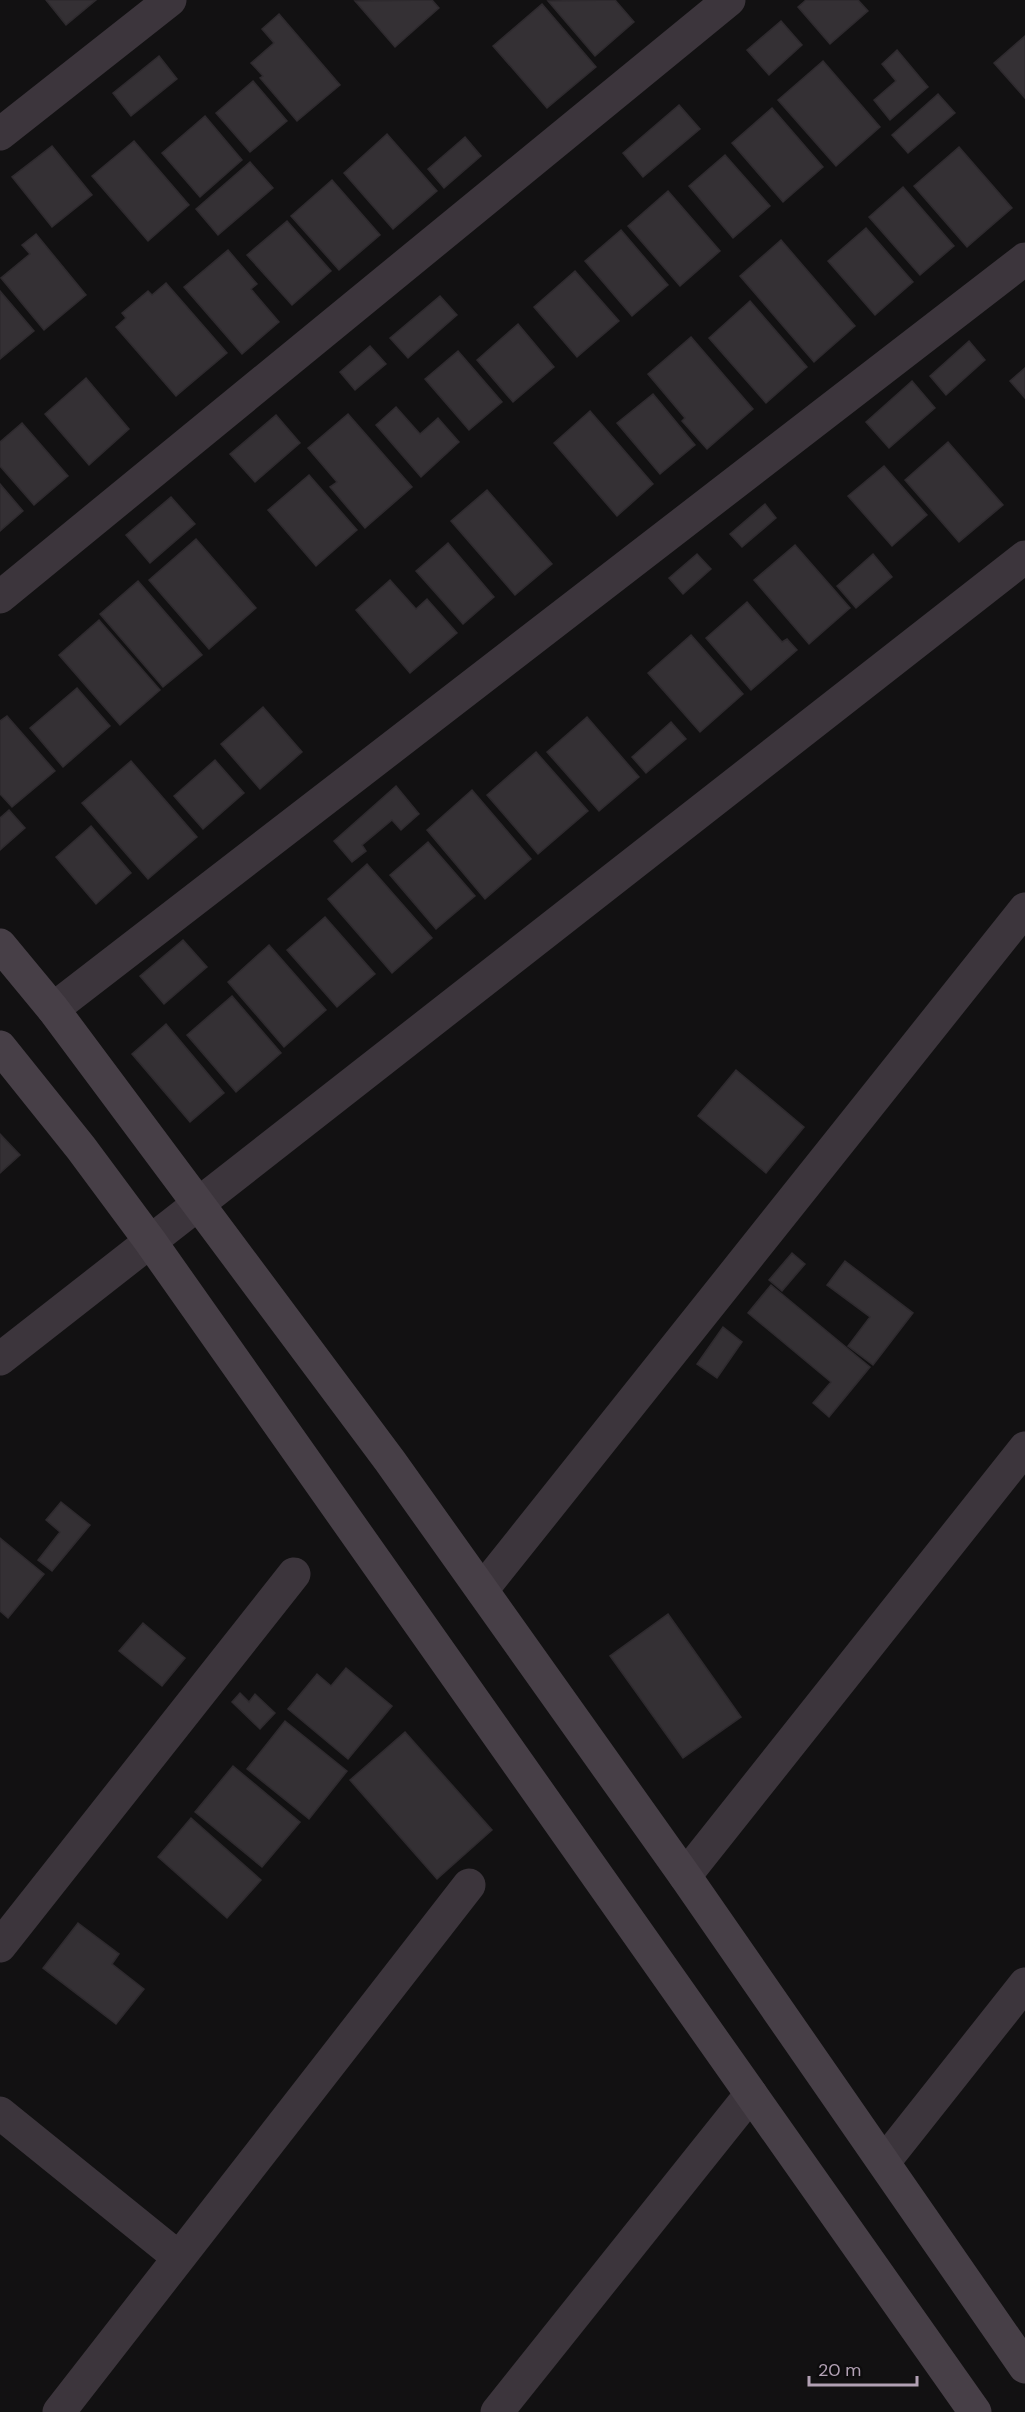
<svg xmlns="http://www.w3.org/2000/svg" width="1025" height="2412" font-family="'DM Sans',sans-serif">
<style>
.building{fill:#343034;stroke:#2e2a2e;stroke-width:1.5}
.lines{fill:none;stroke-linecap:round;stroke-linejoin:round}
.street{stroke:#3c353c;stroke-width:33}
.secondary{stroke:#473f47;stroke-width:33}
</style>
<rect width="100%" height="100%" fill="#121112"/>
<path class="building" d="M46,0H96L66,25Z
M432,0L439,8L395,47L355,1Z
M615,0L634,22L595,56L548,1Z
M806,0H858L868,11L830,44L798,7Z
M542,4L596,67L547,108L493,46Z
M279,14L340,85L297,121L260,78L263,76L251,63L274,43L262,29Z
M781,21L802,45L769,75L747,50Z
M1025,36V98L994,63Z
M897,50L928,87L890,120L874,100L896,81L882,64Z
M159,56L177,79L131,116L113,93Z
M823,61L880,127L836,166L778,100Z
M253,81L287,121L250,152L216,113Z
M938,94L955,113L908,153L892,135Z
M679,105L700,129L643,177L623,153Z
M772,108L823,167L783,202L732,143Z
M205,116L242,160L200,197L162,153Z
M387,134L437,191L393,229L344,173Z
M465,137L481,156L444,188L428,169Z
M134,141L189,205L148,241L92,176Z
M52,146L92,195L52,227L12,177Z
M959,147L1012,208L967,247L914,186Z
M725,155L770,206L733,238L689,186Z
M250,162L273,188L218,235L196,209Z
M332,180L380,235L339,270L291,216Z
M903,187L954,246L920,275L869,217Z
M668,191L720,251L680,286L628,226Z
M287,221L331,271L292,305L247,255Z
M866,228L913,282L875,315L828,261Z
M621,230L668,285L632,316L585,261Z
M36,234L86,295L44,330L1,278L30,254L22,245Z
M781,240L855,326L814,362L740,276Z
M228,250L257,284L251,289L279,322L242,354L184,287Z
M575,271L619,321L577,357L534,307Z
M166,283L227,353L176,396L116,327L126,318L122,313L148,291L152,295Z
M0,291L34,331L0,359Z
M440,296L457,315L408,358L390,338Z
M750,301L807,367L766,403L709,338Z
M518,324L554,367L513,402L477,360Z
M691,337L753,409L707,449L682,421L685,418L648,374Z
M969,341L985,360L946,395L930,376Z
M370,346L386,364L355,390L340,372Z
M458,351L502,402L469,430L425,379Z
M1025,368V398L1010,381Z
M86,378L129,429L89,465L45,414Z
M912,381L935,408L889,448L866,422Z
M653,394L695,445L660,474L617,423Z
M396,407L420,434L438,418L459,442L421,477L376,425Z
M590,411L653,484L617,516L554,443Z
M348,414L412,487L365,528L330,487L337,482L308,448Z
M276,415L300,443L255,482L230,454Z
M22,423L68,476L34,505L0,466V442Z
M948,442L1003,505L959,542L905,480Z
M884,466L927,515L892,546L848,496Z
M309,475L357,530L316,566L268,510Z
M0,484L23,511L0,531Z
M487,490L552,564L515,595L451,521Z
M171,497L195,524L150,563L126,535Z
M765,504L776,518L742,547L730,534Z
M196,539L256,608L209,649L149,580Z
M448,543L494,597L463,624L416,571Z
M795,545L850,608L809,644L754,580Z
M697,554L711,569L683,594L669,578Z
M873,554L892,577L856,608L837,586Z
M390,580L416,609L427,599L457,633L410,673L356,610Z
M138,581L202,655L163,687L100,614Z
M747,602L782,642L787,639L797,650L751,690L706,638Z
M99,620L160,690L120,725L59,655Z
M691,635L743,694L700,732L648,673Z
M77,688L110,726L63,767L30,728Z
M263,707L302,752L260,789L221,744Z
M7,716L55,771L12,807L0,794V721Z
M587,717L639,777L599,811L547,752Z
M671,722L686,739L646,773L632,757Z
M536,752L588,811L538,854L487,795Z
M215,760L244,793L203,829L174,796Z
M131,761L197,837L148,879L82,803Z
M396,786L419,814L401,830L392,820L362,845L366,851L352,862L334,841Z
M472,790L531,859L485,899L427,830Z
M9,810L25,828L0,850V818Z
M91,826L131,873L96,904L56,857Z
M428,842L475,896L436,929L390,875Z
M367,864L432,938L392,973L328,899Z
M325,917L375,974L337,1007L287,950Z
M183,940L207,967L164,1004L140,976Z
M269,945L326,1010L284,1047L228,982Z
M232,996L281,1053L236,1092L187,1035Z
M166,1024L224,1093L190,1122L132,1054Z
M736,1070L804,1127L766,1173L698,1116Z
M0,1134L20,1155L0,1173Z
M792,1253L805,1264L782,1291L769,1280Z
M845,1261L913,1313L873,1365L848,1346L870,1317L827,1285Z
M771,1285L870,1367L829,1417L813,1403L831,1382L748,1313Z
M723,1327L742,1342L717,1378L697,1364Z
M61,1502L90,1525L52,1571L38,1560L60,1532L46,1520Z
M0,1538L44,1574L8,1618L0,1611Z
M668,1614L741,1717L683,1758L610,1656Z
M143,1623L185,1658L162,1686L119,1651Z
M346,1668L392,1706L348,1759L288,1709L317,1674L331,1686Z
M240,1693L249,1702L255,1694L275,1713L260,1729L232,1702Z
M285,1721L347,1771L309,1819L247,1769Z
M405,1732L492,1830L437,1879L350,1780Z
M233,1766L300,1822L262,1867L195,1812Z
M191,1818L261,1880L227,1918L158,1857Z
M78,1923L119,1954L112,1964L144,1989L116,2024L43,1968Z"/>
<g class="lines">
<path class="street" d="M0,134L170,0
M0,597L729,0
M53,1009L1025,259
M0,1359L1025,557
M482,1590L1025,909
M685,1876L1025,1448
M0,1946L294,1574
M0,2113L178,2257
M884,2162L1025,1984
M59,2412L469,1885
M497,2412L751,2094"/>
<path class="secondary" d="M0,945L53,1009L390,1461L685,1876L1025,2367
M0,1047L81,1148L150,1241L975,2412"/>
</g>
<path d="M809 2376v9h108v-9" fill="none" stroke="#b2a1b4" stroke-width="3"/>
<text x="818" y="2376" font-size="18" fill="#b2a1b4" stroke="#0d0c0d" stroke-width="4.5" paint-order="stroke">20 m</text>
</svg>
